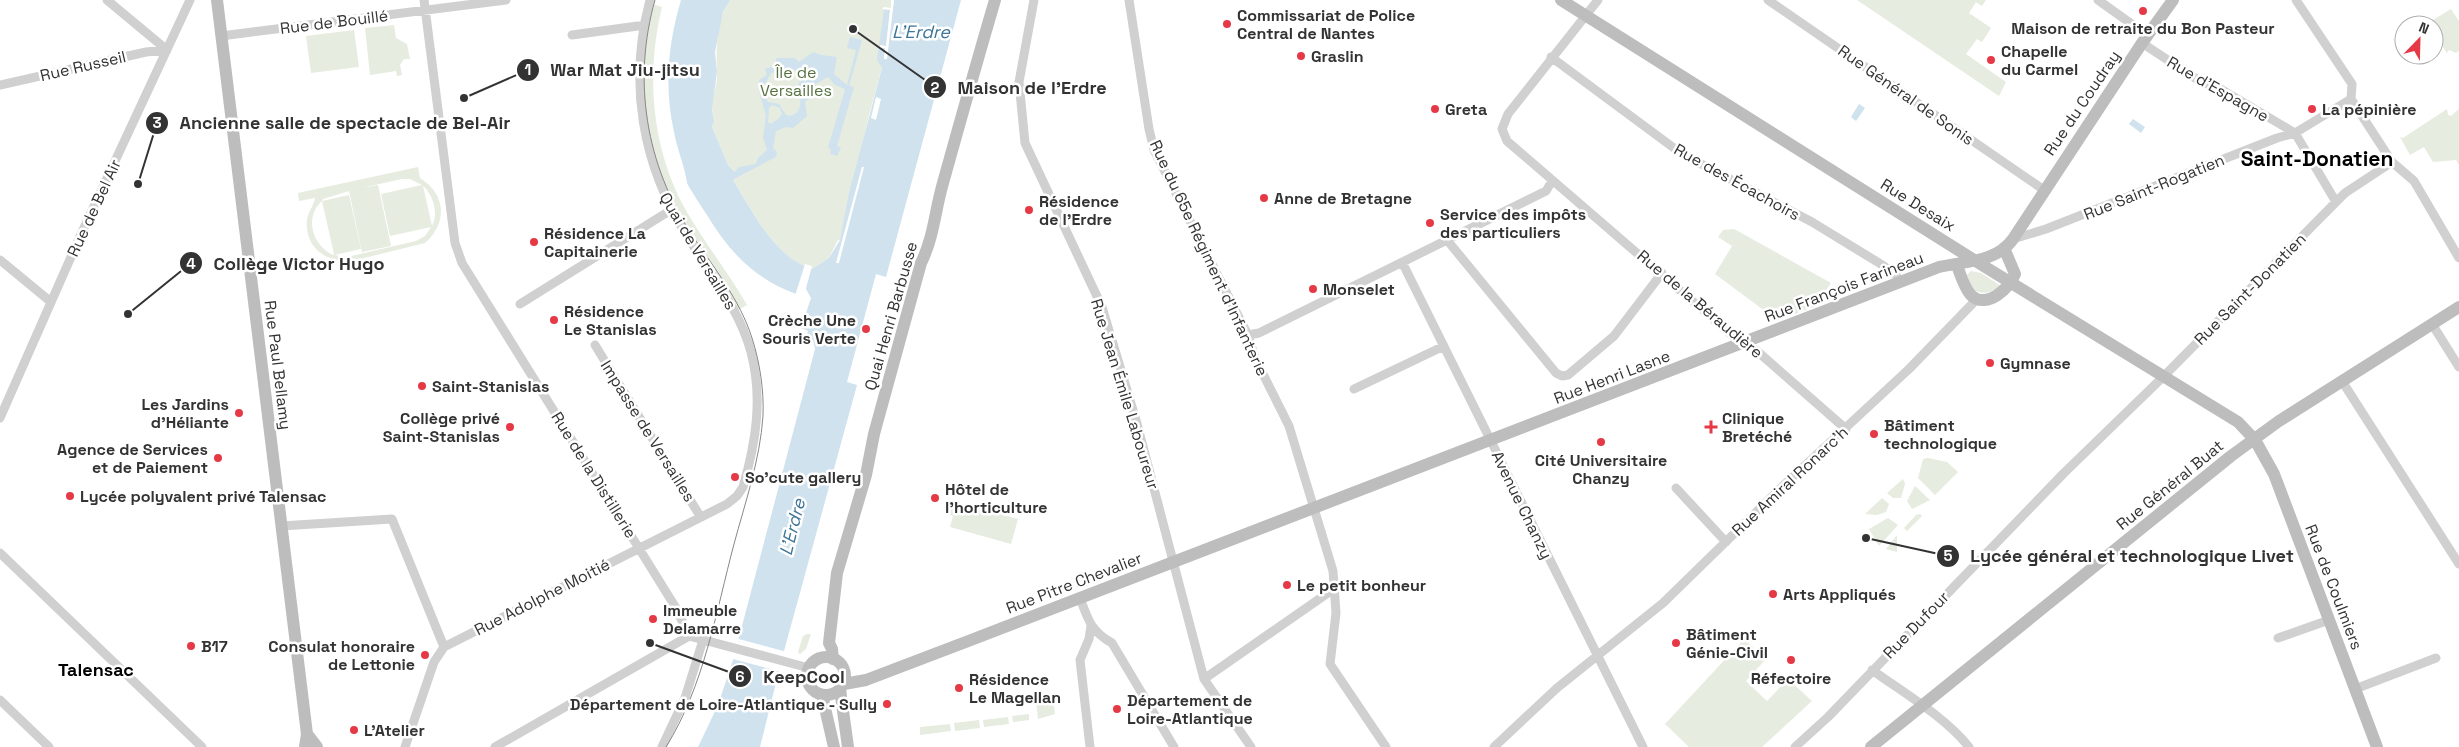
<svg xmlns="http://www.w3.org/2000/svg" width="2459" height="747" font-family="'Space Grotesk',sans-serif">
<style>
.green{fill:#e6ecdf;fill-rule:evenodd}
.water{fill:#cfe2ee;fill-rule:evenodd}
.pier{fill:#fff}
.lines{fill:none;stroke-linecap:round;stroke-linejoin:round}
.street{stroke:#d0d0d0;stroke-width:9}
.secondary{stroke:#bdbdbd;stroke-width:12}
.tram{stroke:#888;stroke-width:1}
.poi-dot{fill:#e63946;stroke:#fff;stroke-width:2}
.labels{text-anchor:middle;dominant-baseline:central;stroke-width:5;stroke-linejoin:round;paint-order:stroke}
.poi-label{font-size:16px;font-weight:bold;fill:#333;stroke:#fff;text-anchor:start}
.street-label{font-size:16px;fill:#333;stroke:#fff}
.park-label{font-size:16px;fill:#56703f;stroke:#fff}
.water-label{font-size:18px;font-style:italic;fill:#3f7597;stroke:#fff}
.neighbourhood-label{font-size:18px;font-weight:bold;fill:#000;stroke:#fff}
.district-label{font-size:21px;font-weight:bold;fill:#000;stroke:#fff}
.leader{fill:none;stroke:#333;stroke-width:2}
.callout-dot{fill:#333;stroke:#fff;stroke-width:2}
.mark-label{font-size:15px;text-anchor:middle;font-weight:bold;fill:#fff}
.callout-label{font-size:18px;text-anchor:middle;font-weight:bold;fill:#333;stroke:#fff;stroke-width:5;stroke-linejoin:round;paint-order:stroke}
</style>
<rect width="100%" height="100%" fill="#fff"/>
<path class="green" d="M730,0H894L887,59L882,68L869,115L840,240H838L829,258L812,269C774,257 753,212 733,180L735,172L728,165L712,127C715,119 713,115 712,108C712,96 718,84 717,72C716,50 716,19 730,0Z
M1857,0H1986L1982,6L1976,2L1969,13L1991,28L1982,42L1977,39L1966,54L2006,82L1999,96Z
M652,4L662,7C646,73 651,144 683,205C702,240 727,270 747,305L738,310C700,251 657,193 645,123C638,86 645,41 652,4Z
M2451,9L2459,21V51L2456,53L2449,50L2447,53L2434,34V25L2428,23Z
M394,25L396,38L407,44L410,59H404L400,65L402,75L397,76L396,71L370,75L365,28Z
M354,30L359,67L311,73L306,36Z
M2447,109L2448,115L2451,116L2459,109V165L2456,160L2433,162L2424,147L2410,155L2400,137L2403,138Z
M418,167L420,178C446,194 448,223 425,243L352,261C327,263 304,248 307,220C308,212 314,205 315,198L299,201L298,193ZM402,179H410L422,185L381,194L390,236L431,227L425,236L416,241L347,257L334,255L361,249L349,195L322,201L323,199L349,191L362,252L391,246L378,185L361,188ZM423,186C433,194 439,214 432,226ZM322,201L334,254L333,255C312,245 304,217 322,201Z
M1734,229L1831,283L1814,307L1777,320L1715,274L1732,246L1718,237L1723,230Z
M1971,271L1981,273L2001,286C1990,292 1984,296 1972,289L1967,275Z
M1928,458L1947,462L1958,472L1935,495L1918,478L1923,459Z
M1903,479L1905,484L1901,498H1893L1887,493Z
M1915,486L1930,500L1912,509L1907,501Z
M1882,498L1889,504L1886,512L1877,515L1865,514Z
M951,501L1018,519L1011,544L950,527L953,516L948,514Z
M1920,514L1922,516L1907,531L1904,528L1916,515Z
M1888,518L1898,525L1879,546L1869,529Z
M1897,535V552L1886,549Z
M807,634H811L806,649L800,654L798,652L803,636Z
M1744,639L1766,659L1746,681L1767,701L1788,679L1812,701L1762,747H1689L1665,724Z
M1053,698L1055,714L1038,719L1036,700Z
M1029,714V720L1013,722L1012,716Z
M1008,717L1009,724L984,727L983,720Z
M979,720L980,728L955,731L954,723Z
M950,724L951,731L920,735V727Z"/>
<path class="water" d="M681,0H730L723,12L715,52L717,72L712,109L714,121L712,127L728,165L735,172L739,167L756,164L758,158L767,150L763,138L766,116L760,95L759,80L767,75L765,69L776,65V58H795L799,62L813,52L821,55L837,57L834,74L847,85L856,50L847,48L850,37L862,40L849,86L854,87L837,146L841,148L837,156L830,154L831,149L828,148L845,89L835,85L828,77L816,84L813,95L805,102L807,116L793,128L786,127L776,131L773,148L777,152L776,157C772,159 735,178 733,180C753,212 774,257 812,269L829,258L840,240L849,193L882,68L877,60L884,9L890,10L886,46L880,45V48H885L884,58L886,59L894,0H961L886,277L876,274L847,382L857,385L784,651L760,747H698L718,705L733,660L815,349L813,340L805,339L808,331L801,328L811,298L806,289L798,287L796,294C755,279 729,252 707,215C703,209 688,186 687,183C685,167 677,149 674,132C664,87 668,44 681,0ZM794,69L804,78L798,84C800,96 805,112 790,116L786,115L779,104L768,102L762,90L771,73L775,72L786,75ZM772,105L780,108L782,114L778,119L771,124L768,122L769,108Z
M1859,104L1865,108L1856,121L1851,117Z
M2133,119L2145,127L2141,133L2129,124Z"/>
<path class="pier" d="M891,0H894L887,59H884L885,48H879L880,45L886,46L890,10L882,9L884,7L891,8Z
M876,97L881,99L876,120L871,118Z
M862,167H864L839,263H836Z
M805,264L812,266L805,292L800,290L795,296Z
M735,638L787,652L782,672L729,658Z"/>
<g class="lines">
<path class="street" d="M107,0L167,50
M424,0L455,243L462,263L676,608L689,636L809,668
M1034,0L1019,82L1025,143L1102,307L1136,420L1204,679L1251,747
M1129,0L1149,129L1154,150L1248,335L1255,358L1289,426L1333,571L1336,613L1330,664L1386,747
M1598,0L1508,114L1502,129L1507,141L1733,336L1757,351L1846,429
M1768,0L2044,190
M2098,0L2147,35
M2296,0L2352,84L2351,99
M572,35L645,25
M221,36L506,0
M2142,43L2201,82L2219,88L2295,133L2336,202
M1551,57L1682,154L1812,222L1884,266L1896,275L1900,283
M0,85L146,52L167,50
M2351,99L2392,162L2414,181L2459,258
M2013,239L2046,229L2277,138L2295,133L2351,99
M1447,240L1556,373L1562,376L1568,375L1614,336L1662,273
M0,260L51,302
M1402,262L1643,747
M520,304L671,210
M2432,324L2459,367
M1248,335L1259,333L1546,191L1552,181
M595,345L700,516
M2342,381L2459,564
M1354,389L1444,346
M0,418L82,232L190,0
M1676,488L1726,542
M281,526L392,519L444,647
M0,553L202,747
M1080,598C1088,620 1091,631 1112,643L1174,747
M2278,638L2329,620
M1872,670C1904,693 1945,717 1969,747
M1204,679L1335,588
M2355,689L2436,658
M0,700L49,747
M405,747L434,662L444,647L727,504L737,496L743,487C756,442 763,398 751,352C739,308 710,274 687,236C642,165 628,82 650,0
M495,747L689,636
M662,747L685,698L703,640
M1090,747L1080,660L1089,639L1091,626
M1494,747L1557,688L1663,603L1786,483L1909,369L1977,299
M1795,747L1828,717L2064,473L2164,376L2336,202L2345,193L2392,162"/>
<path class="secondary" d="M217,0L307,734L305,747
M1561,0L1982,265L2238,422L2255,440L2274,474L2377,747
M1957,265C1960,274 1965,290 1972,296C1987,309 2010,288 2015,274L2004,248
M807 676a19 19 0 1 1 38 0a19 19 0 1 1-38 0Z
M833,659L832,649L829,643L837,573L866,475L874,434L921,263C934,237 935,210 943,183C960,122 977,61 995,0
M844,684L866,680L971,640L1939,267C1964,261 1996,263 2013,239L2142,43L2173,0
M840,689L848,747
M822,695L834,747
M307,734L317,747
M1871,747L2231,456L2279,421L2459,307"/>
<path class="tram" d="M655,0C632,81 646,165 692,235C714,268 740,300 752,338C760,363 764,390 763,416C760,460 745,503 734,544C716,612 704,686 666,747"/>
</g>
<g class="poi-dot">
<circle cx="2143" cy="11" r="5"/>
<circle cx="1227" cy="24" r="5"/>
<circle cx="1301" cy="56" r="5"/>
<circle cx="1991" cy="60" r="5"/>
<circle cx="1435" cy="109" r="5"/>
<circle cx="2312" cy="109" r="5"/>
<circle cx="1264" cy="198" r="5"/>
<circle cx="1029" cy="210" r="5"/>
<circle cx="1430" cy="223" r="5"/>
<circle cx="534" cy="242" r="5"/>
<circle cx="1313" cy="289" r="5"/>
<circle cx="554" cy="320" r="5"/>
<circle cx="866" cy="329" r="5"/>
<circle cx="1990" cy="363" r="5"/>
<circle cx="422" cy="386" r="5"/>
<circle cx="239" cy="413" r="5"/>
<circle cx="510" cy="427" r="5"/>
<path d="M1708.5 419.5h5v5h5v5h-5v5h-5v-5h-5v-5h5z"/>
<circle cx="1874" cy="434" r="5"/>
<circle cx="1601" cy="442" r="5"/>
<circle cx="218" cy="458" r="5"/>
<circle cx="735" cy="477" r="5"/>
<circle cx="70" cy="496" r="5"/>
<circle cx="935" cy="498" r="5"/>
<circle cx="1287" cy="585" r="5"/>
<circle cx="1773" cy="594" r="5"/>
<circle cx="653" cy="619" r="5"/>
<circle cx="1676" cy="643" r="5"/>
<circle cx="191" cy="646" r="5"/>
<circle cx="425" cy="655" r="5"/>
<circle cx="1791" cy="660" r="5"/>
<circle cx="959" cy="688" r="5"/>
<circle cx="887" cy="704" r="5"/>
<circle cx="1117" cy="709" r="5"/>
<circle cx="354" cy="730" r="5"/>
</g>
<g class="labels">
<g class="poi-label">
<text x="1237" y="15">Commissariat de Police<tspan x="1237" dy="18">Central de Nantes</tspan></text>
<text x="2143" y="28" text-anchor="middle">Maison de retraite du Bon Pasteur</text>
<text x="2001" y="51">Chapelle<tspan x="2001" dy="18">du Carmel</tspan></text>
<text x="1311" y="56">Graslin</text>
<text x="1445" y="109">Greta</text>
<text x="2322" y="109">La pépinière</text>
<text x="1274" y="198">Anne de Bretagne</text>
<text x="1039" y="201">Résidence<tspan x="1039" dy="18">de l'Erdre</tspan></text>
<text x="1440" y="214">Service des impôts<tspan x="1440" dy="18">des particuliers</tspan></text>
<text x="544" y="233">Résidence La<tspan x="544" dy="18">Capitainerie</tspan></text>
<text x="1323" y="289">Monselet</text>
<text x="564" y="311">Résidence<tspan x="564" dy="18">Le Stanislas</tspan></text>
<text x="856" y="320" text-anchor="end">Crèche Une<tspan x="856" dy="18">Souris Verte</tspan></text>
<text x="2000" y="363">Gymnase</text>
<text x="432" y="386">Saint-Stanislas</text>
<text x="229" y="404" text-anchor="end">Les Jardins<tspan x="229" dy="18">d'Héliante</tspan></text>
<text x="500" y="418" text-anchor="end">Collège privé<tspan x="500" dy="18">Saint-Stanislas</tspan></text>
<text x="1722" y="418">Clinique<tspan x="1722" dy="18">Bretéché</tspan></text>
<text x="1884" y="425">Bâtiment<tspan x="1884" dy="18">technologique</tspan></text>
<text x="208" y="449" text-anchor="end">Agence de Services<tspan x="208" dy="18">et de Paiement</tspan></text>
<text x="1601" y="460" text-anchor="middle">Cité Universitaire<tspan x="1601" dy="18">Chanzy</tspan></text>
<text x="745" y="477">So'cute gallery</text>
<text x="945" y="489">Hôtel de<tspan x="945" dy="18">l'horticulture</tspan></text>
<text x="80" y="496">Lycée polyvalent privé Talensac</text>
<text x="1297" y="585">Le petit bonheur</text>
<text x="1783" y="594">Arts Appliqués</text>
<text x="663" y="610">Immeuble<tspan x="663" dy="18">Delamarre</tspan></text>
<text x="1686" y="634">Bâtiment<tspan x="1686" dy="18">Génie-Civil</tspan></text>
<text x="201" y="646">B17</text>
<text x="415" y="646" text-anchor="end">Consulat honoraire<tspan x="415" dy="18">de Lettonie</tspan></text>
<text x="1791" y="678" text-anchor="middle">Réfectoire</text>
<text x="969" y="679">Résidence<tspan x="969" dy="18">Le Magellan</tspan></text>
<text x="1127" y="700">Département de<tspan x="1127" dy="18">Loire-Atlantique</tspan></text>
<text x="877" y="704" text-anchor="end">Département de Loire-Atlantique - Sully</text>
<text x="364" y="730">L'Atelier</text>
</g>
<g class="street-label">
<text transform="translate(334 22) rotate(-7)">Rue de Bouillé</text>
<text transform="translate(83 66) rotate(-13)">Rue Russeil</text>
<text transform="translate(2218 89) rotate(30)">Rue d'Espagne</text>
<text transform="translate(1906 95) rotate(35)">Rue Général de Sonis</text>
<text transform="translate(2082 103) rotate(-56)">Rue du Coudray</text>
<text transform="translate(1737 182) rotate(29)">Rue des Écachoirs</text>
<text transform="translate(2154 187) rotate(-22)">Rue Saint-Rogatien</text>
<text transform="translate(1918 205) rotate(32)">Rue Desaix</text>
<text transform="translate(94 208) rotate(-65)">Rue de Bel Air</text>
<text transform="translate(698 251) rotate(59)">Quai de Versailles</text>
<text transform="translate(1209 258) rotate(65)">Rue du 65e Régiment d'Infanterie</text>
<text transform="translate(1844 287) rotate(-21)">Rue François Farineau</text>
<text transform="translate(2250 289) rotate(-45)">Rue Saint-Donatien</text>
<text transform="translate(1700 304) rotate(40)">Rue de la Béraudière</text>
<text transform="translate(891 316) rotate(-74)">Quai Henri Barbusse</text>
<text transform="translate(278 365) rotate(83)">Rue Paul Bellamy</text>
<text transform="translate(1612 377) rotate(-21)">Rue Henri Lasne</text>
<text transform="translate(1125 394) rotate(73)">Rue Jean Émile Laboureur</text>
<text transform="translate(648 431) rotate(58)">Impasse de Versailles</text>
<text transform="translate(594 475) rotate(58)">Rue de la Distillerie</text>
<text transform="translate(1790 481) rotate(-43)">Rue Amiral Ronarc'h</text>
<text transform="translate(2170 485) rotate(-39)">Rue Général Buat</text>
<text transform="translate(1522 505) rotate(64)">Avenue Chanzy</text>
<text transform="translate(1074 583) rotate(-21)">Rue Pitre Chevalier</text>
<text transform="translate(2334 587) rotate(69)">Rue de Coulmiers</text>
<text transform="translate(542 597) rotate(-27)">Rue Adolphe Moitié</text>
<text transform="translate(1916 625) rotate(-46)">Rue Dufour</text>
</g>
<g class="park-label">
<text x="796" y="72">Île de<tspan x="796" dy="18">Versailles</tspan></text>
</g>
<g class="water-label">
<text x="921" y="31">L'Erdre</text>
<text transform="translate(792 527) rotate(-76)">L'Erdre</text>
</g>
<g class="neighbourhood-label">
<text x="96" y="669">Talensac</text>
</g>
<g class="district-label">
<text x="2317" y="158">Saint-Donatien</text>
</g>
</g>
<path class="leader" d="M464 98L528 70M853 29L935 87M138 184L157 123M128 314L191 263M1866 538L1948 556M650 643L740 676"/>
<g class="callout-dot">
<circle cx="464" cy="98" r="5"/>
<circle cx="853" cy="29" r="5"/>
<circle cx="138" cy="184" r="5"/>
<circle cx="128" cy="314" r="5"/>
<circle cx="1866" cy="538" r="5"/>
<circle cx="650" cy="643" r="5"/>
<circle cx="528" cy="70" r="12"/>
<circle cx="935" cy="87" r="12"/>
<circle cx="157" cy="123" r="12"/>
<circle cx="191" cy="263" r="12"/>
<circle cx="1948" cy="556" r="12"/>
<circle cx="740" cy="676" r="12"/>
</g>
<g class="mark-label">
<text x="528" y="75">1</text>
<text x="935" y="93">2</text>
<text x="157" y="128">3</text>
<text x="191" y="269">4</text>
<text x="1948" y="561">5</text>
<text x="740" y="682">6</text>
</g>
<g class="callout-label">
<text x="625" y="76">War Mat Jiu-jitsu</text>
<text x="1032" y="94">Maison de l'Erdre</text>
<text x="345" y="129">Ancienne salle de spectacle de Bel-Air</text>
<text x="299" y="270">Collège Victor Hugo</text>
<text x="2132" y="562">Lycée général et technologique Livet</text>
<text x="804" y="683">KeepCool</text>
</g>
<g transform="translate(2419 40) rotate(23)"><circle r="24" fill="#ffffff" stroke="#adadad"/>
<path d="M0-4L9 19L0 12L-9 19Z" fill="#e63946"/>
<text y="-8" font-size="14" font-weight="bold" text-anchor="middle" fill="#333333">N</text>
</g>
</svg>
